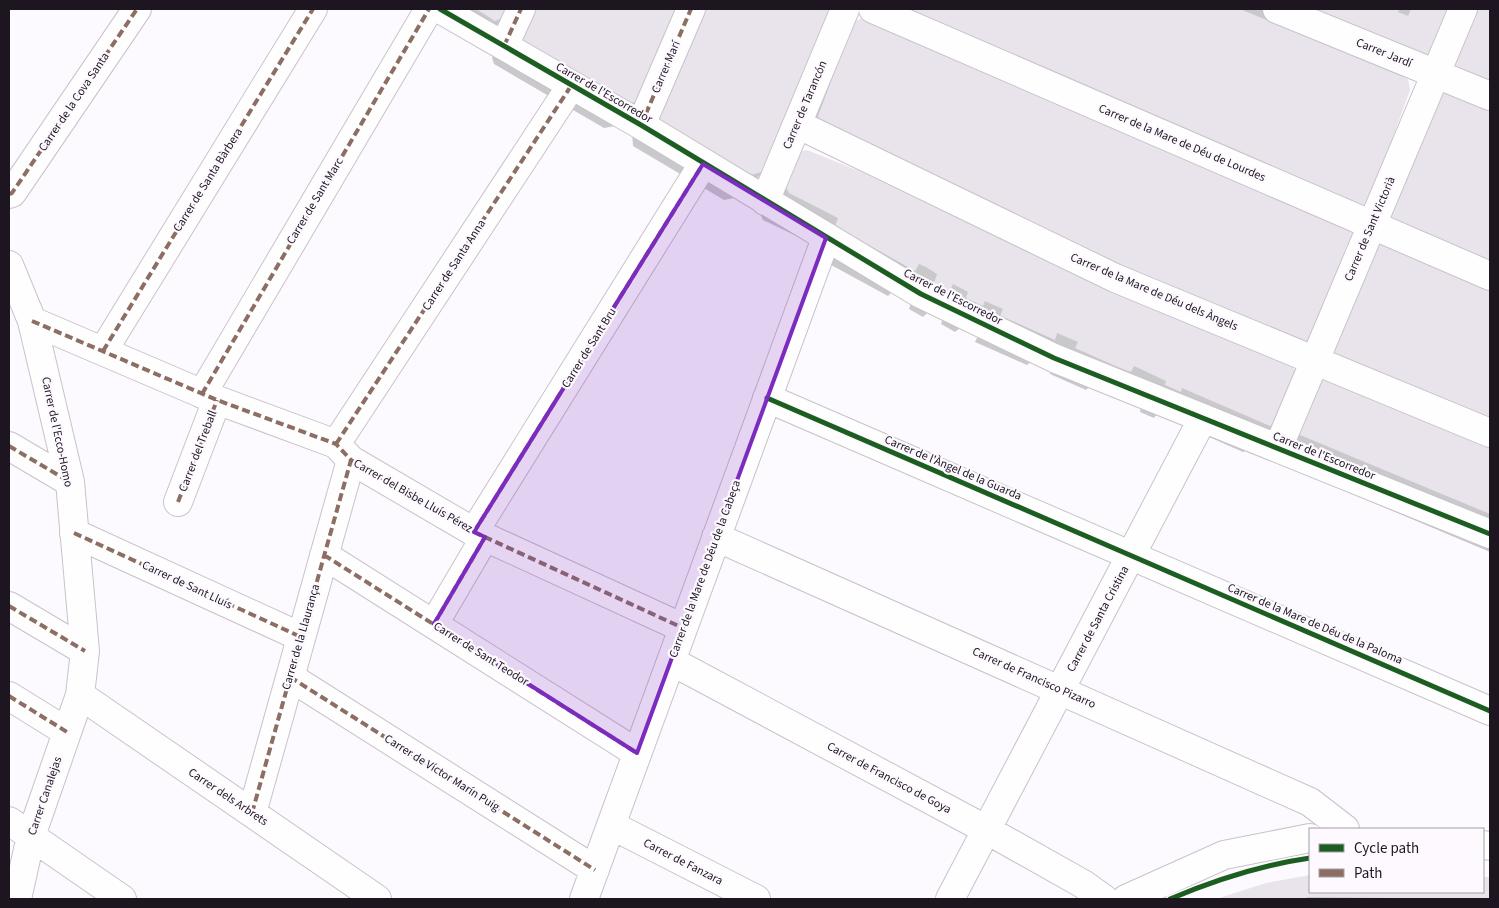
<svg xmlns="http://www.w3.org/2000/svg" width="1499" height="908" font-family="'Source Sans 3',sans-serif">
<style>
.shadow{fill:#0003;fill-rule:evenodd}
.building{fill:#e9e3ec}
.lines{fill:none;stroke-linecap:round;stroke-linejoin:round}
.minor-casing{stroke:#c8c3ca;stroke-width:30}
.minor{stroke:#fffeff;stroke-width:28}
.quiet{stroke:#8d6e63;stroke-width:4;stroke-dasharray:8 4;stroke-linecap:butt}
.cycleway-casing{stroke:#fdf9ff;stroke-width:8}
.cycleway{stroke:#1b5e20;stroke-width:5}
.marked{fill:#7b2cbf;fill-opacity:0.2;stroke:#7b2cbf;stroke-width:4;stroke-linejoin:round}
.labels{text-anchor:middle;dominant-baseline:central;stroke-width:4.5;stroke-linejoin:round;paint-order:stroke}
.street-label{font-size:12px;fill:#1d1620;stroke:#fdf9ff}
</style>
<rect width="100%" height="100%" fill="#fcfafe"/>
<path class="shadow" d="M440,9H509L506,16L491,31Z
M524,9H681L642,100L615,126L604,128L494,64L492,58L506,30Z
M697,9H835L765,170L739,197L724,200L633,146L632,132Z
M863,9H1448L1431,50L1403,78ZM1298,25L1354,46L1350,55L1293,31Z
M1465,9H1490V99Z
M856,22L1172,308L1277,421L1251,448L1243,452L1157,414L1154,418L1140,412L1141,407L1093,383L1086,390L1050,374L1052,369L1033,360L1027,365L975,342L978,336L960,328L955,332L941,324L943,318L929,311L923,317L909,309L912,300L894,290L888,296L809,253L813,244L763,220L760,214L776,178L803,152L1112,292L1116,283L809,127L845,33Z
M1444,93L1490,110V284Z
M1375,241L1490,291V435L1427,422L1490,449V552L1274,461Z
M1310,877V892H1483V878H1490V899H1221L1273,882Z"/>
<path class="building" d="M476,9H511L507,16L495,21Z
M528,9H683L643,100L631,103L519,38Z
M702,9H837L766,171L751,175L659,119L657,105Z
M893,9H1240L1408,79L1410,90L1365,214Z
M1310,9H1400L1398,12L1408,16L1411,9H1449L1432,51L1424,55Z
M1470,9H1490V86L1450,68Z
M868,16L1124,133L1352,230L1353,234L1346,247L1311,345L1208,307L822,128L818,116L847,39L855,21Z
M1444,92L1490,108V268L1384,215L1435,96Z
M807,150L859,171L1103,288L1292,365L1296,373L1279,422L1270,426L1182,388L1181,392L1165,385L1166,381L1134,366L1131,372L1120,368L1075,348L1078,342L1057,333L1055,340L1017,323L1000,316L1003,309L985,301L983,306L966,298L968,292L953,284L950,291L934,283L937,274L926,267L919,264L915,271L835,226L838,218L789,193L786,187L802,151Z
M1375,240L1490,288V422L1333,358L1329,350Z
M1322,378L1490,445V514L1300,435L1298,428Z
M1310,875V892H1483V877H1490V899L1306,897L1311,899H1216L1266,883Z"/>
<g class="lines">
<g class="minor-casing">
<path id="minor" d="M440,9L641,125L921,294L1054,358L1490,534
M873,9L1490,276
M1277,9L1490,96
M504,46L521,9
M797,124L1115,278L1490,433
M641,125L691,9
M9,194L12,193L137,9
M765,201L845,9
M9,265L32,321L70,482L85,651L80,695L31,836L17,899
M32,321L217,400L336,444L351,460L474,532L683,628
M103,351L313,9
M202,394L429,9
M767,398L1490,711
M336,444L571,86
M9,446L70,482
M1278,448L1463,9
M178,502L217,400
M474,532L703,164
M74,533L301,637
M716,537L1310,802L1345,829
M324,555L637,753
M9,606L85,651
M434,624L485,537
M671,661L987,830L1083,884L1104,899
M290,677L595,870
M80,695L377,899
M9,696L67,732
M252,813L351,460
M9,821L122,899
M611,825L756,899
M1483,845L1490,846
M584,899L826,238
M950,899L1203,418
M1126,899L1224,855L1310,838"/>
</g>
<use href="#minor" class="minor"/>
<path class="quiet" d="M504,46L521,9
M641,125L691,9
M9,194L12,193L137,9
M32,321L217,400L336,444L351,460L474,532L683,628
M103,351L313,9
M202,394L429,9
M336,444L571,86
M9,446L70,482
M178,502L217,400
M474,532L703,164
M74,533L301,637
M324,555L637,753
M9,606L85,651
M434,624L485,537
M290,677L595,870
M9,696L67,732
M252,813L351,460"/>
<g class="cycleway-casing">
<path id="cycleway" d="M440,9L641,125L921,294L1054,358L1490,534
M767,398L1490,711
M1170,899C1215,880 1261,865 1310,858"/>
</g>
<use href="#cycleway" class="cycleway"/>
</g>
<path class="marked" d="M703,164L826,238L637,753L434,624L485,537L474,532Z"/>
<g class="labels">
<g class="street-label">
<text transform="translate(1384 53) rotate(22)">Carrer Jardí</text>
<text transform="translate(666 67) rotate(-67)">Carrer Marí</text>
<text transform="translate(604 93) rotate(30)">Carrer de l'Escorredor</text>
<text transform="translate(74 102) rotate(-56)">Carrer de la Cova Santa</text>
<text transform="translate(805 105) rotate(-67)">Carrer de Tarancón</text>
<text transform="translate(1182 143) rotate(23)">Carrer de la Mare de Déu de Lourdes</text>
<text transform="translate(208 180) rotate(-58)">Carrer de Santa Bàrbera</text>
<text transform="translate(315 201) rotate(-59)">Carrer de Sant Marc</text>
<text transform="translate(1370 229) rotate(-67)">Carrer de Sant Victorià</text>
<text transform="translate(454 265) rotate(-57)">Carrer de Santa Anna</text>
<text transform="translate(1154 292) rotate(23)">Carrer de la Mare de Déu dels Àngels</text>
<text transform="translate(953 297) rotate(27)">Carrer de l'Escorredor</text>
<text transform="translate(589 348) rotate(-58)">Carrer de Sant Bru</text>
<text transform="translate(57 432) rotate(78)">Carrer de l'Ecco-Homo</text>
<text transform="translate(198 451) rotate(-69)">Carrer del Treball</text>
<text transform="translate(1324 456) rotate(22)">Carrer de l'Escorredor</text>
<text transform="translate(953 468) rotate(23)">Carrer de l'Àngel de la Guarda</text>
<text transform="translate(413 496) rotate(30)">Carrer del Bisbe Lluís Pérez</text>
<text transform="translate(705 569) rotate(-70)">Carrer de la Mare de Déu de la Cabeça</text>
<text transform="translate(187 585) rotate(25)">Carrer de Sant Lluís</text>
<text transform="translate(1098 619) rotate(-62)">Carrer de Santa Cristina</text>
<text transform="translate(1315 624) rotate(23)">Carrer de la Mare de Déu de la Paloma</text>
<text transform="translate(301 637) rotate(-74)">Carrer de la Llaurança</text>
<text transform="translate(481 654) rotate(32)">Carrer de Sant Teodor</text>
<text transform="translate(1034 678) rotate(24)">Carrer de Francisco Pizarro</text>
<text transform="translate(442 773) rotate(32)">Carrer de Víctor Marín Puig</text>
<text transform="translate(889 778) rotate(28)">Carrer de Francisco de Goya</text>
<text transform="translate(45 796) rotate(-71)">Carrer Canalejas</text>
<text transform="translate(228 797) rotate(34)">Carrer dels Arbrets</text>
<text transform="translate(683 862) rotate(27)">Carrer de Fanzara</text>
</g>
</g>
<rect width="1499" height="908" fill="none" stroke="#1d1620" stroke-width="20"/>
<rect x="1309" y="828" width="175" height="65" fill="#fdf9ff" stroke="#a39ea6"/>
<rect x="1319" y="844" width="25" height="8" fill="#1b5e20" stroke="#a39ea6"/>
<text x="1354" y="853" font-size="15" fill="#1d1620">Cycle path</text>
<rect x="1319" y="869" width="25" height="8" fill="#8d6e63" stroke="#a39ea6"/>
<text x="1354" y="878" font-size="15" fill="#1d1620">Path</text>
</svg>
